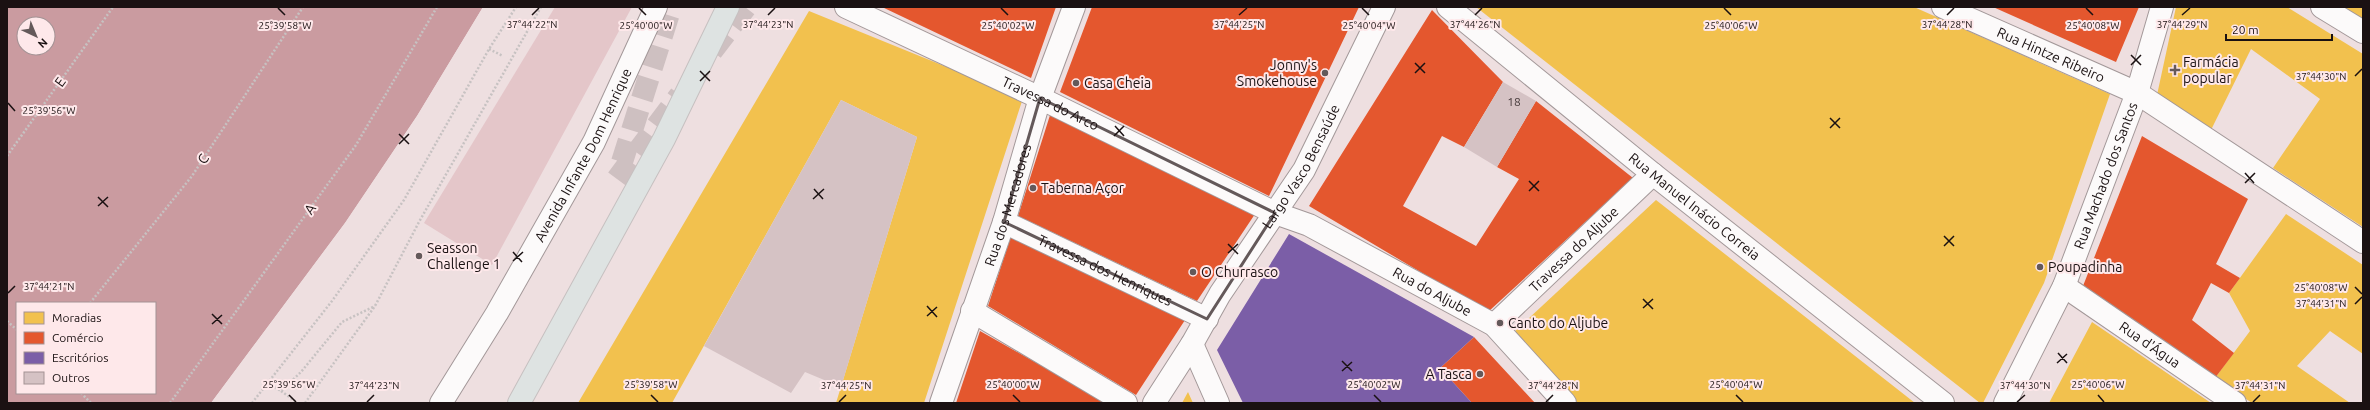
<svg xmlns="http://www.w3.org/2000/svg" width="2370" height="410" font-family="Ubuntu,sans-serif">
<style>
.green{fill:#e4c6c9}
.water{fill:#ca9ba0;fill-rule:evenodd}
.pier{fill:#eedfe0}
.homes{fill:#f2c14e}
.shops{fill:#e4572e}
.offices{fill:#7b5ea7}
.building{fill:#d5c2c4}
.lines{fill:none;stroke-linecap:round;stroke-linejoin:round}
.minor-tunnel{stroke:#cec0c1;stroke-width:22;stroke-dasharray:22 11;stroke-linecap:butt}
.minor-casing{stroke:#a39899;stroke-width:24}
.major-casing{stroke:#c6c0c0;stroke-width:24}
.path{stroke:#c7c2c2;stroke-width:2.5;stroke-dasharray:2 2;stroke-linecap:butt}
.minor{stroke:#fcfafa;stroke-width:22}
.major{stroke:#dee3e2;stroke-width:22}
.marked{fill:none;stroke:#64595a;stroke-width:3;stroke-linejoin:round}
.ticks{fill:none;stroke:#1a1112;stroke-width:1.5}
.poi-dot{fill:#64595a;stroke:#fee8ea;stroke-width:1.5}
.labels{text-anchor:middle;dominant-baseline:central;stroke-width:4;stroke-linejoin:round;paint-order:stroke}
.number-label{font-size:12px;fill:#493d3e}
.street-label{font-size:14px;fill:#1a1112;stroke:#fee8ea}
.poi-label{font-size:14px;fill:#1a1112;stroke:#fee8ea;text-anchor:start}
.ticks-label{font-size:10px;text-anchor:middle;fill:#1a1112;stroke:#fee8ea;stroke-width:4;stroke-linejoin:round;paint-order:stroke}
</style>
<rect width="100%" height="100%" fill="#eedfe0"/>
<path class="green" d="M555,7H632L492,265L424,223Z"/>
<path class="water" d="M7,7H483L417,116L345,223L211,403H7ZM24,24H48V48H24ZM17,303H155V393H17Z"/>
<path class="pier" d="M483,7L485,8L419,117L347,224L214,403H211L345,223L417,116Z"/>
<path class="homes" d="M1476,7H1914L2110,94L2044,283L1983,403H1980Z
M2176,7H2287L2363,54V227L2273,168L2320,99L2251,49L2211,130L2157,95Z
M2339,7H2363V21Z
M809,11L1023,98L924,403H836L917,137L841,100L672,403H578Z
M1656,200L1915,403H1578L1513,333Z
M2286,214L2363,265V354L2330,331L2297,366L2350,403H2252L2215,378L2250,331L2229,293Z
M2092,322L2211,403H2049Z
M1188,392L1193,403H1182Z"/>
<path class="shops" d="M882,7H1056L1031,78Z
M1092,7H1359L1269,196L1060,92Z
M1993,7H2139L2116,62Z
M1432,10L1503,82L1464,147L1442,136L1403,206L1476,246L1519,179L1497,167L1536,101L1633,178L1488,312L1309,206Z
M1051,112L1255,214L1197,301L1018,216Z
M2142,136L2248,199L2216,264L2240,278L2229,293L2211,283L2192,320L2234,353L2215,378L2083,286Z
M1011,236L1185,320L1136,395L988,306Z
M980,331L1108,403H956Z
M1474,337L1535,403H1472L1440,368Z"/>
<path class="offices" d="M1289,234L1474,337L1440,368L1472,403H1243L1217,350Z"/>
<path class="building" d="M1503,82L1536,101L1497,167L1464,147Z
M841,100L917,137L841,387L805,372L791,393L704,346Z"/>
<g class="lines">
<path class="minor-tunnel" d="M712,51L746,7
M622,162L671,7
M617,179L680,95"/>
<g class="minor-casing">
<g id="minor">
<path id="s1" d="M846,7L1040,98L1275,213L1309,225L1494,325L1565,403"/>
<path id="s2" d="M1448,7L1653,174L1943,403"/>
<path id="s3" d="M1943,7L2137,93L2363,242"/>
<path d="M2322,7L2363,32"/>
<path id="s4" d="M1004,222L1207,319"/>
<path id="s5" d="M2064,286L2235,403"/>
<path d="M972,311L1126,403"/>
<path id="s6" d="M1494,325L1653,174"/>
<path d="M1192,344L1218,403"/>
<path id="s7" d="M441,403L497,313L594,142L656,7"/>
<path id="s8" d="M941,403L1004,222L1040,98L1074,7"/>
<path id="s9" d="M1154,403L1192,344L1220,294L1304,170L1384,7"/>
<path id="s10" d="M2005,403L2064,286L2137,93L2162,7"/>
</g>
</g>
<g class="major-casing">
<path id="major" d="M519,403L664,139L728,7"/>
</g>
<path class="path" d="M489,49L503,56
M7,156L113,7
M90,303L192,176L303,7
M7,321L17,330
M268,383L281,391L301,372L342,322L375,306
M281,391L295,401
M81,393L91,403
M170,403L356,145L437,7
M252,403L332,301L404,200L489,49L516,7
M305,403L375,306L419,222L541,7"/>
<use href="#minor" class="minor"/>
<use href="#major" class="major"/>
</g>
<path class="marked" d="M1040,98L1275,213L1207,319L1004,222Z"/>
<path class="ticks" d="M278,8L285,15M639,8L646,15M1001,8L1008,15M1362,8L1369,15M1724,8L1731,15M2086,8L2093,15M532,15L539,8M768,15L775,8M1239,15L1247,8M1475,15L1482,8M1947,15L1954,8M2182,15L2190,8M2131,55L2141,65M1415,63L1425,73M2131,65L2141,55M700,71L710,81M1415,73L1425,63M2355,76L2362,69M700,81L710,71M8,103L15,111M1830,118L1840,128M1115,126L1124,136M1830,128L1840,118M399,134L409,144M1114,136L1124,126M399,144L409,134M2245,173L2254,183M1529,181L1539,191M2245,183L2255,173M814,189L823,199M1529,191L1539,181M98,197L108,207M813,199L824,189M98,206L108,197M1944,236L1954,246M1228,244L1238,254M1944,246L1954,236M513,252L522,262M1228,253L1238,244M513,261L523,252M2355,287L2362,294M8,293L15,286M1643,299L1653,309M2355,304L2362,297M927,306L937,317M1643,308L1653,299M212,314L222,324M927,316L937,307M212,324L222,315M2058,353L2067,363M1342,361L1352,371M2057,363L2067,354M1342,371L1352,362M289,395L296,402M651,395L658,402M1013,395L1020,402M1374,395L1381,402M1736,395L1743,402M2098,395L2104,402M367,402L374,395M839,402L846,395M1546,402L1553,395M2017,402L2025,395M2253,402L2260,395"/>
<g class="poi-dot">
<path d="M2173 64h4v4h4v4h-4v4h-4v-4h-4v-4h4z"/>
<circle cx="1325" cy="73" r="4"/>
<circle cx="1076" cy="83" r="4"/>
<circle cx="1033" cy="188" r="4"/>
<circle cx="419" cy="256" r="4"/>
<circle cx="2040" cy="267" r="4"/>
<circle cx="1193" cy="272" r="4"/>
<circle cx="1500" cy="323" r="4"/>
<circle cx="1480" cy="374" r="4"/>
</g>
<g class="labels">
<g class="number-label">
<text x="1514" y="101">18</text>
</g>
<g class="street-label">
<text stroke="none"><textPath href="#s3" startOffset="118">Rua Hintze Ribeiro</textPath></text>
<text transform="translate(60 82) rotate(-54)">E</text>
<text stroke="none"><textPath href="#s1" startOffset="226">Travessa do Arco</textPath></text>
<text stroke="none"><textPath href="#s7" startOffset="286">Avenida Infante Dom Henrique</textPath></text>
<text transform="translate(203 159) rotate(-56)">C</text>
<text stroke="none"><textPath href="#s9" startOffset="279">Largo Vasco Bensaúde</textPath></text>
<text stroke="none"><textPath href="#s10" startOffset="249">Rua Machado dos Santos</textPath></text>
<text stroke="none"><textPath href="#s8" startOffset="209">Rua dos Mercadores</textPath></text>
<text stroke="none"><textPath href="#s2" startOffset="317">Rua Manuel Inácio Correia</textPath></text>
<text transform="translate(310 209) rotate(-54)">A</text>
<text stroke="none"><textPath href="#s6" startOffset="110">Travessa do Aljube</textPath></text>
<text stroke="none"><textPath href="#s4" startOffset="112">Travessa dos Henriques</textPath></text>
<text stroke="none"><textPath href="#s1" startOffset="652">Rua do Aljube</textPath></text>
<text stroke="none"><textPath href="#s5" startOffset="104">Rua d'Água</textPath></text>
</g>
<g class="poi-label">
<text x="2183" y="62">Farmácia<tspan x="2183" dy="16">popular</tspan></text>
<text x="1317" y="65" text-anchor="end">Jonny's<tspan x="1317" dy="16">Smokehouse</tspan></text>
<text x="1084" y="83">Casa Cheia</text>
<text x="1041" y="188">Taberna Açor</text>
<text x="427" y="248">Seasson<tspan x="427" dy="16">Challenge 1</tspan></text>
<text x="2048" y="267">Poupadinha</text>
<text x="1201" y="272">O Churrasco</text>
<text x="1508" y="323">Canto do Aljube</text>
<text x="1472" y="374" text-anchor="end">A Tasca</text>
</g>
</g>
<g class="ticks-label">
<text x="1475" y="28">37°44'26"N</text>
<text x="532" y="28">37°44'22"N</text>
<text x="768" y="28">37°44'23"N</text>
<text x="1239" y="28">37°44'25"N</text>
<text x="1947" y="28">37°44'28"N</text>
<text x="2182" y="28">37°44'29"N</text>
<text x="285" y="29">25°39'58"W</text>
<text x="646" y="29">25°40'00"W</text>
<text x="1008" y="29">25°40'02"W</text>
<text x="1369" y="29">25°40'04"W</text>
<text x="1731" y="29">25°40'06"W</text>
<text x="2093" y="29">25°40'08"W</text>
<text x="2321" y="80">37°44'30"N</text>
<text x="49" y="114">25°39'56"W</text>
<text x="49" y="290">37°44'21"N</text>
<text x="2321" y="291">25°40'08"W</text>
<text x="2321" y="307">37°44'31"N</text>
<text x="289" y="388">25°39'56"W</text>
<text x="651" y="388">25°39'58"W</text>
<text x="1013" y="388">25°40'00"W</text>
<text x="1374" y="388">25°40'02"W</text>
<text x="1736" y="388">25°40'04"W</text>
<text x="2098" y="388">25°40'06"W</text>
<text x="374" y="389">37°44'23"N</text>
<text x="846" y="389">37°44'25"N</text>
<text x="1553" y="389">37°44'28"N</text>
<text x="2025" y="389">37°44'30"N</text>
<text x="2260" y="389">37°44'31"N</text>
</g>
<rect width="2370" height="410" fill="none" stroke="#1a1112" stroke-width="16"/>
<rect x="16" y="302" width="140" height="92" fill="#fee8ea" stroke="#a39294"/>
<rect x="24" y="312" width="20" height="12" fill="#f2c14e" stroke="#a39294"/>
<text x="52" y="322" font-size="12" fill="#1a1112">Moradias</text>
<rect x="24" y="332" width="20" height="12" fill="#e4572e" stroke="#a39294"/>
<text x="52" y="342" font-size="12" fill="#1a1112">Comércio</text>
<rect x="24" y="352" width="20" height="12" fill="#7b5ea7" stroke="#a39294"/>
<text x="52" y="362" font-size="12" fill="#1a1112">Escritórios</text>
<rect x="24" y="372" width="20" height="12" fill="#d5c2c4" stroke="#a39294"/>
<text x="52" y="382" font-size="12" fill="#1a1112">Outros</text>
<g transform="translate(36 36) rotate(136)"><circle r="19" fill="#fee8ea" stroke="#a39294"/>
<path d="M0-3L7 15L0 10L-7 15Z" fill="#64595a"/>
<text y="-6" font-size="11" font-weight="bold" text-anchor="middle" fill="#1a1112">N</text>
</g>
<path d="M2226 34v6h106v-6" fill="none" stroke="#1a1112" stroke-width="2"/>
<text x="2232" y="34" font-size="12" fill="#1a1112" stroke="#fee8ea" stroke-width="3" paint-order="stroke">20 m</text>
</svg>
